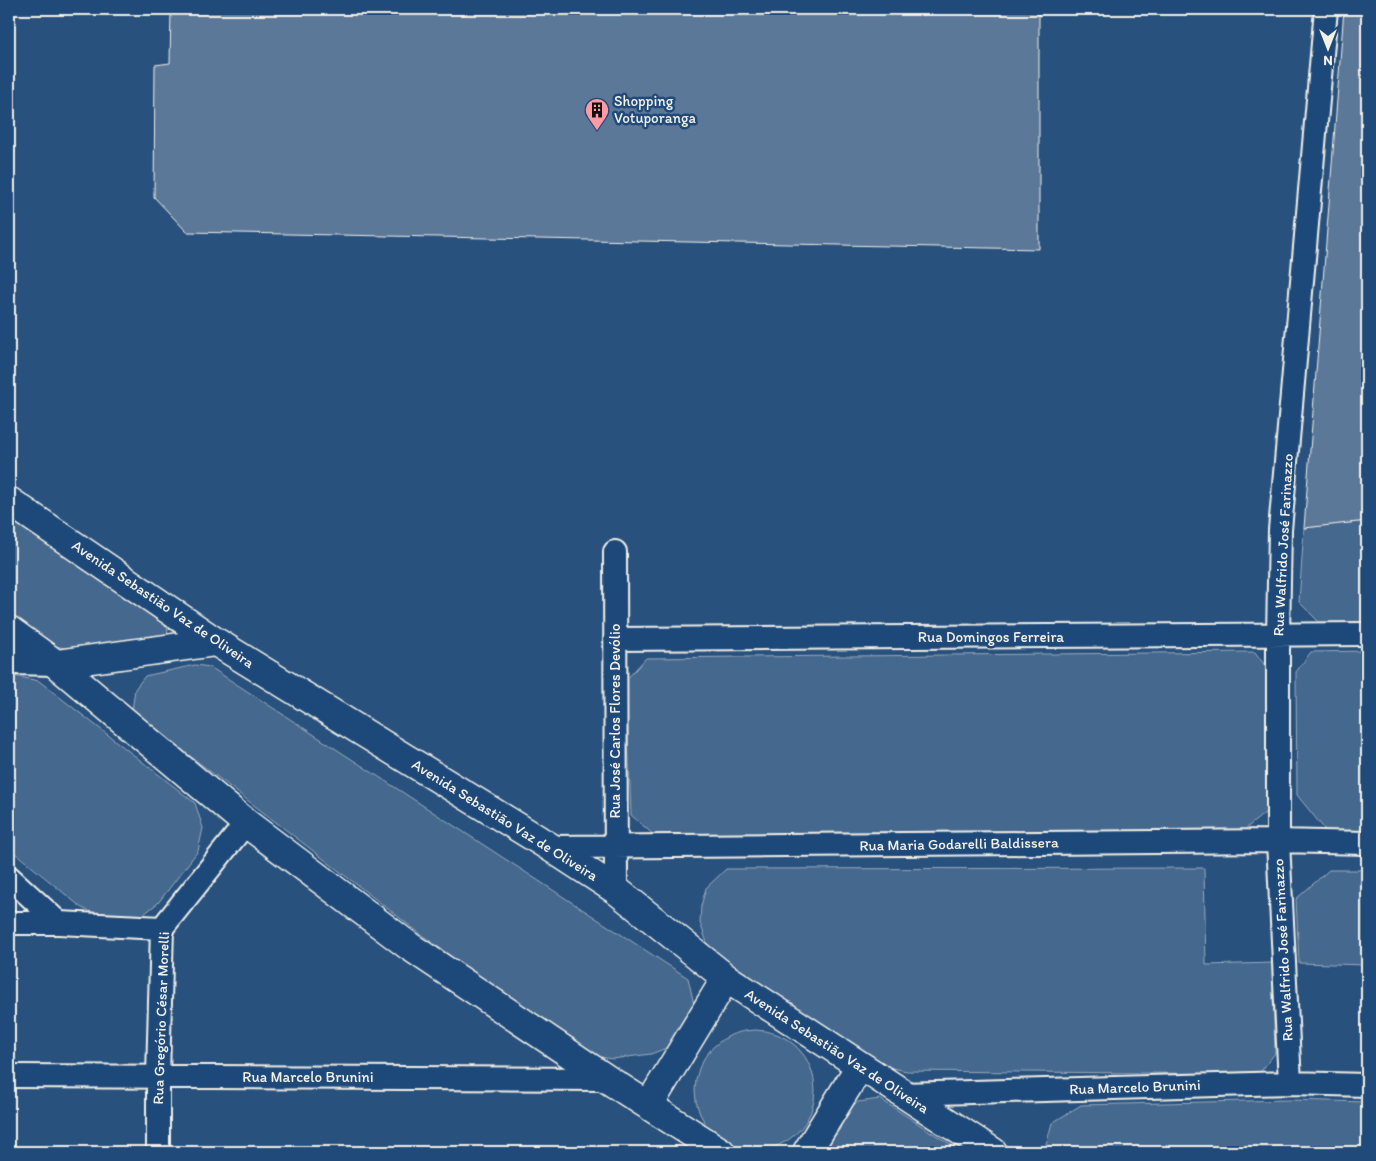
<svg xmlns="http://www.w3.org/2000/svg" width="1376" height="1161" font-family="Itim,sans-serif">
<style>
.green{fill:#45688e;stroke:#9cacbb}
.building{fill:#5b7899;stroke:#f4f1e8}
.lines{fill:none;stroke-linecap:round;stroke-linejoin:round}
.minor-casing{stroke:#f4f1e8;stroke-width:26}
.tertiary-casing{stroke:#f4f1e8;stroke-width:31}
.minor{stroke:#1f4a7a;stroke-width:22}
.tertiary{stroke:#1f4a7a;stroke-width:28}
.labels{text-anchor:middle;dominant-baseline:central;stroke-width:5;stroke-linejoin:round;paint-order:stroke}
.poi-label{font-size:15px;fill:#f4f1e8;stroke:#1f4a7a;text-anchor:start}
.street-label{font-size:15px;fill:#f4f1e8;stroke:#1f4a7a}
</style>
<rect width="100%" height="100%" fill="#28517e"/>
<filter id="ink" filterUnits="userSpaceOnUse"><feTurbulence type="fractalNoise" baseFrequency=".02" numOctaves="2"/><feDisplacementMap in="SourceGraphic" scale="10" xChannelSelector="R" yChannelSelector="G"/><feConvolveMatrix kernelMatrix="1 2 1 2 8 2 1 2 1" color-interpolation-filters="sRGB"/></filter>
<g filter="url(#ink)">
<path class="green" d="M9,517L167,624L168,635L159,641L64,648L43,643L9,618Z
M1367,521V626L1324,627L1299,602L1304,528Z
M1367,651V832L1326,831L1297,795L1296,672L1311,652Z
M1255,652L1269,671L1266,812L1244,830L655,836L631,815L626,680L646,658Z
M195,665L210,667L688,978L694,1004L674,1045L651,1054L612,1059L583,1054L422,935L132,711L135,689L145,676Z
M9,675L39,681L195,803L203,828L198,851L158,903L140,917L101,916L82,908L9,848Z
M1204,868L1206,965L1272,963L1275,1053L1259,1074L907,1071L887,1067L747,978L709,948L700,923L701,906L706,888L726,869Z
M1329,870H1367V965L1299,963L1296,899Z
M695 1090a60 60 0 1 1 120 0a60 60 0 1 1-120 0Z
M880,1099L962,1152H823L840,1129L845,1110L858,1102Z
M1289,1100L1367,1102V1152H1044L1052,1123L1081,1105Z"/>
<path class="building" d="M171,9H1039V249L187,232L154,197L155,65L170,63Z
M1344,9H1367V521L1304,528Z"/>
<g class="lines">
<g class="minor-casing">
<path id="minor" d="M615,552L616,890
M615,639L1367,634
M9,663L56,664
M550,847L1278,841L1367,843
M9,877L59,923
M9,923H59L162,928
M9,1076L607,1079
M1290,1083L1278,841V635L1280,530L1326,9
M902,1094L1290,1083L1367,1085
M158,1152V1076L162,928L246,823"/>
</g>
<g class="tertiary-casing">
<path id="tertiary" d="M9,501L216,642L550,847L616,890L726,978L993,1152
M9,630L56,664L246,823L409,946L607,1079L721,1152
M56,664L216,642
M649,1105L726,978
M807,1152L860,1066"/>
</g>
<use href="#minor" class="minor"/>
<use href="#tertiary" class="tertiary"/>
</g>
</g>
<defs>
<g id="building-pin" transform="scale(1.25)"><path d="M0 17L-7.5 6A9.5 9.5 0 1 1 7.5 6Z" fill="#ff9aa2" stroke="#1f4a7a"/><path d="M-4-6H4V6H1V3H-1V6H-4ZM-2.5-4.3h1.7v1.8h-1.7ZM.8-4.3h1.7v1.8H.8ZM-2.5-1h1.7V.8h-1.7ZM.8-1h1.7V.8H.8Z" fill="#111"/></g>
</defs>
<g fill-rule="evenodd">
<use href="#building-pin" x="597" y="110"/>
</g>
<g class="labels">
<g class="poi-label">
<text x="614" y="101">Shopping<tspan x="614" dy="17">Votuporanga</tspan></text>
</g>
<g class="street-label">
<text transform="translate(1283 545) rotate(-87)">Rua Walfrido José Farinazzo</text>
<text transform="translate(163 604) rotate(34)">Avenida Sebastião Vaz de Oliveira</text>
<text x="991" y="637">Rua Domingos Ferreira</text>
<text transform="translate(615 721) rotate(-90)">Rua José Carlos Flores Devólio</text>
<text transform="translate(505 820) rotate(32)">Avenida Sebastião Vaz de Oliveira</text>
<text transform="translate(959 844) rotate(-1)">Rua Maria Godarelli Baldissera</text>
<text transform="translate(1283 950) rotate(-93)">Rua Walfrido José Farinazzo</text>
<text transform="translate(161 1018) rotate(-88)">Rua Gregório César Morelli</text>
<text transform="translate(837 1051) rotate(33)">Avenida Sebastião Vaz de Oliveira</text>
<text x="308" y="1077">Rua Marcelo Brunini</text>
<text transform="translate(1135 1087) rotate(-2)">Rua Marcelo Brunini</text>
</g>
</g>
<rect width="1376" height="1161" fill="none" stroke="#1f4a7a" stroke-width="30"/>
<rect x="15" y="15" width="1346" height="1131" fill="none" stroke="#f4f1e8" stroke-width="2" filter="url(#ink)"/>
<g transform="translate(1328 48) rotate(180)" stroke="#1f4a7a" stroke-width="4" paint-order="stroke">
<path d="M0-4L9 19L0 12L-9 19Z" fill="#f4f1e8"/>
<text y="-8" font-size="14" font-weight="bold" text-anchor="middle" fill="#f4f1e8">N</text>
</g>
</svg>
